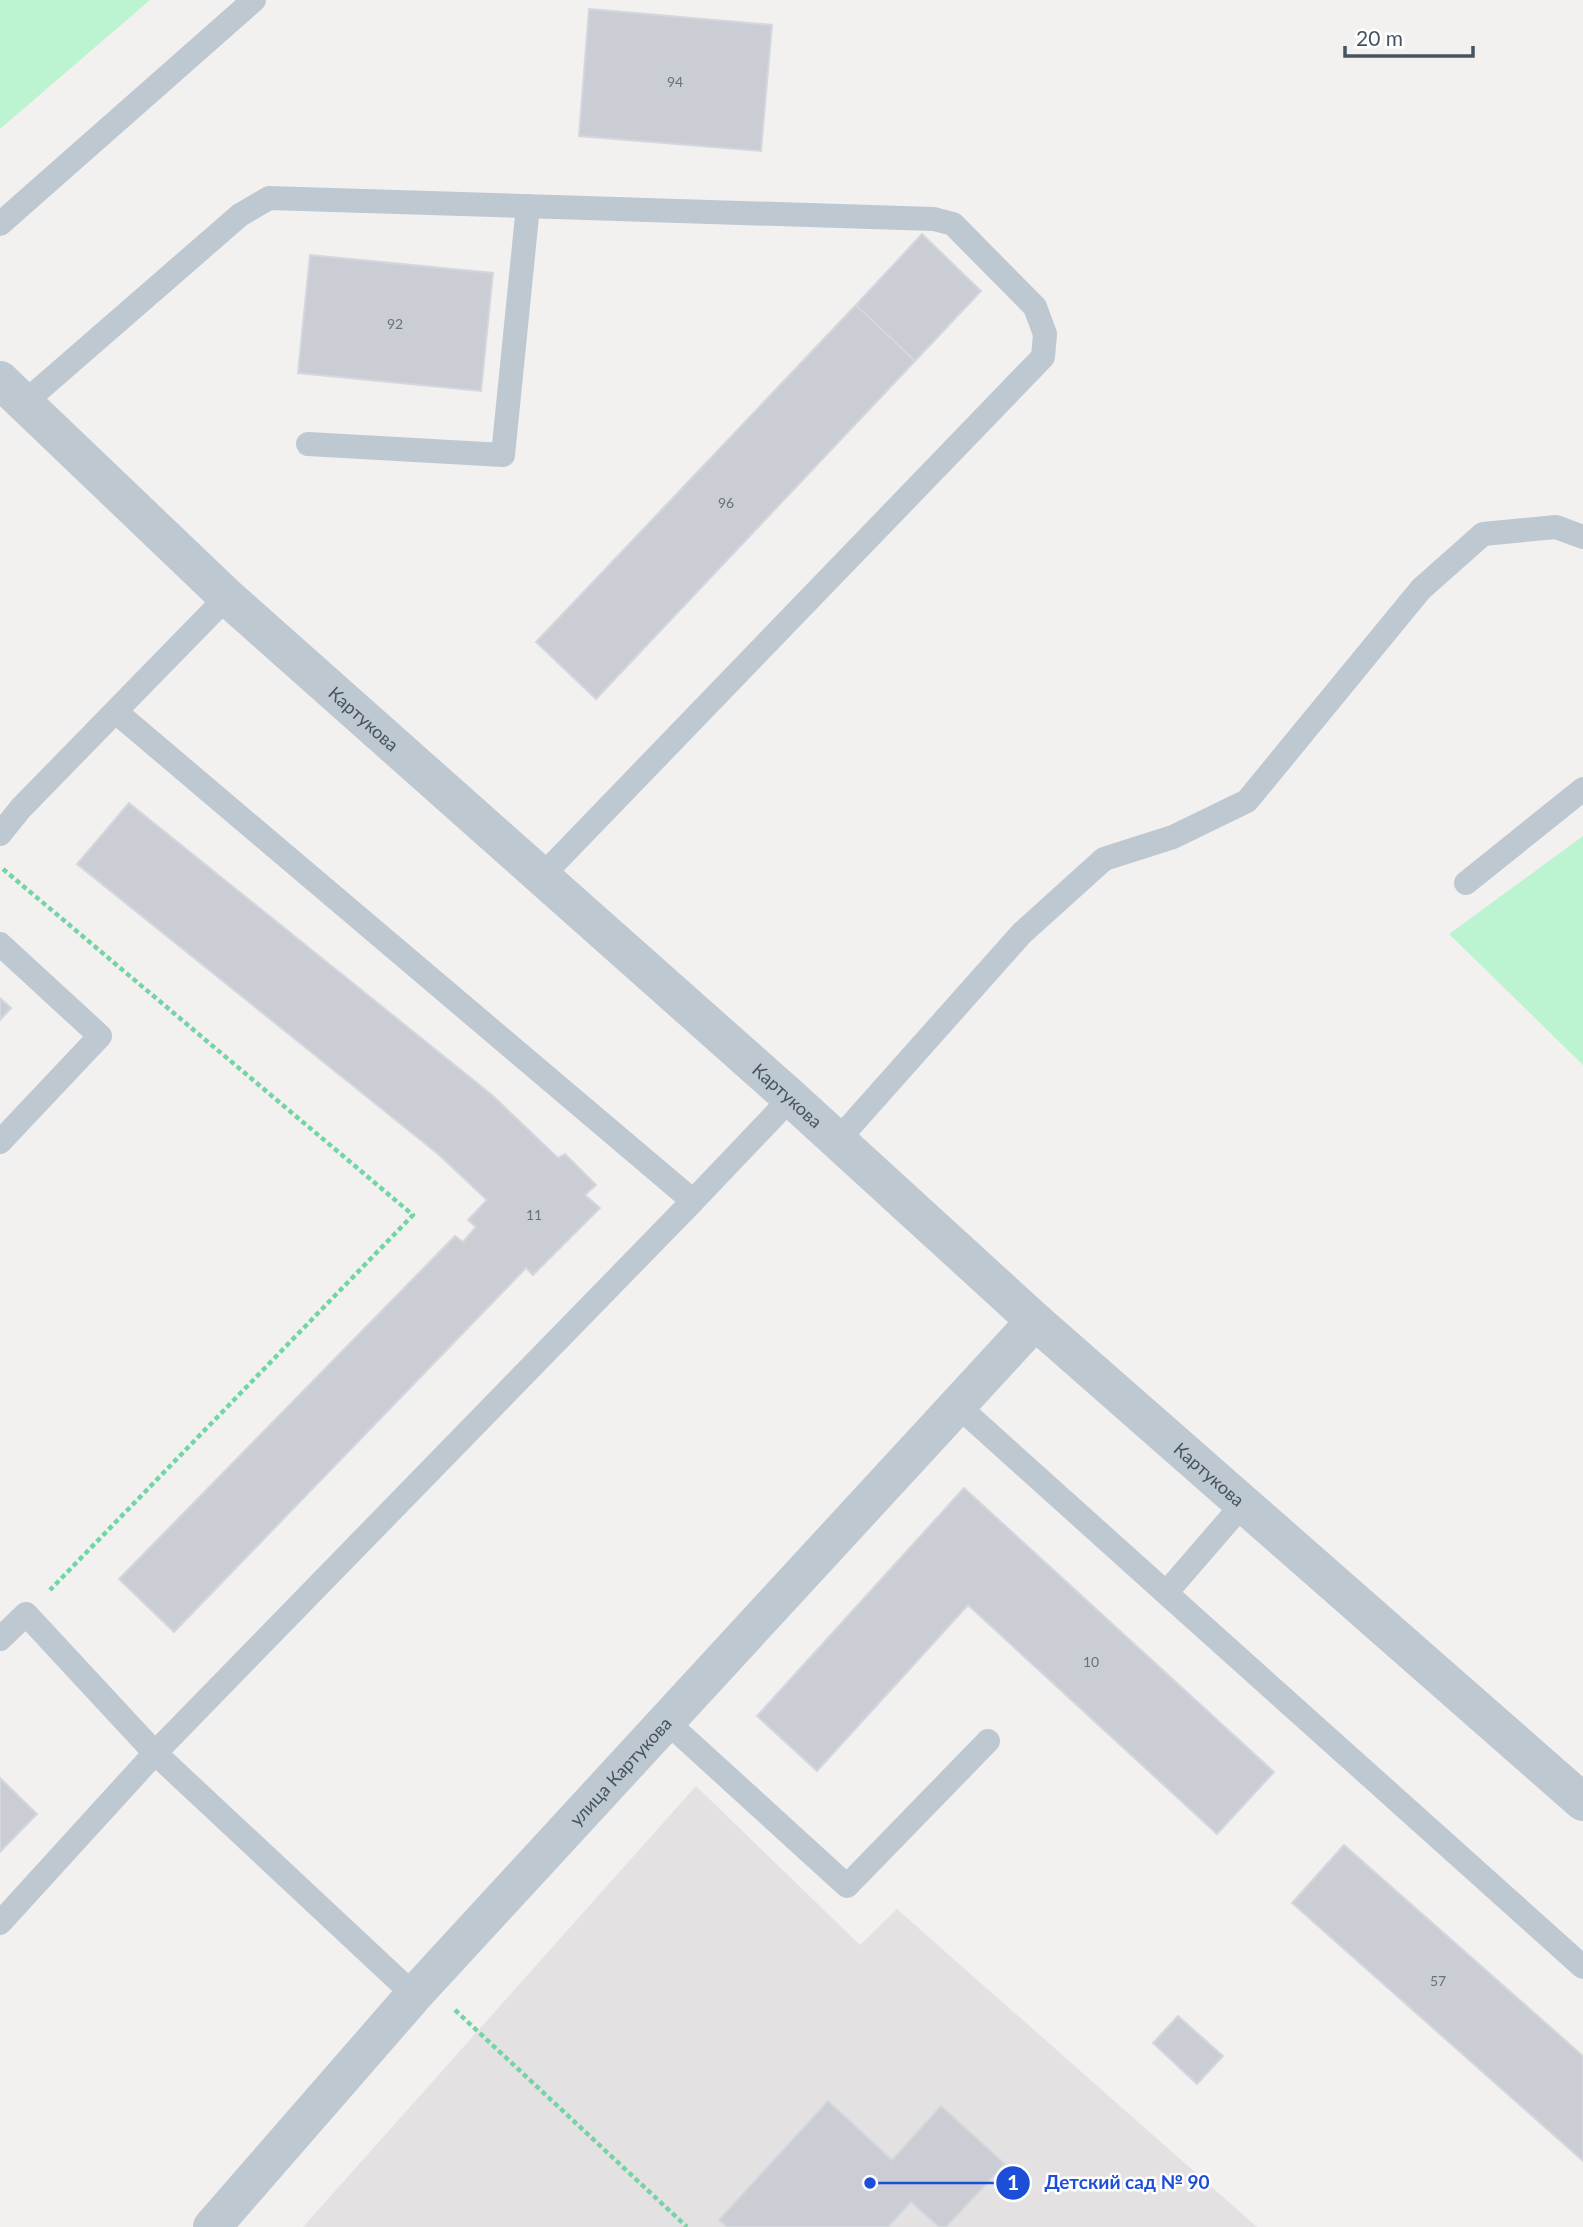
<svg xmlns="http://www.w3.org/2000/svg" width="1583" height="2227" font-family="Lato,sans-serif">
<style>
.education{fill:#e4e1e2}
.green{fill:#bcf4d2}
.building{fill:#cacdd3;stroke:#d4d7dd;stroke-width:2}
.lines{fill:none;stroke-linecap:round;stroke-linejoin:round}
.path{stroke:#71d5a4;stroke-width:4.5;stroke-dasharray:5 3.5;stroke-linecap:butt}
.lane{stroke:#bdc8d1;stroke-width:24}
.street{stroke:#bdc8d1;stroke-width:38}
.labels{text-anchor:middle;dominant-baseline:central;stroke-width:5;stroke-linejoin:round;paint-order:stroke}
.number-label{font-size:14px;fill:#68727d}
.street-label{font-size:18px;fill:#475460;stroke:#fff}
.leader{fill:none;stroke:#1d4ed8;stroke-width:2.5}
.callout-dot{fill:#1d4ed8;stroke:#fff;stroke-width:2.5}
.mark-label{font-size:21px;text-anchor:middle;font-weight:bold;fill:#fff}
.callout-label{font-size:19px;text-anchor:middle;font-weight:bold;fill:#1d4ed8;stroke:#fff;stroke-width:5;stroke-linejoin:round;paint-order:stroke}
</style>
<rect width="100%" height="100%" fill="#f3f0f0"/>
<path class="education" d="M696,1786L860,1945L897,1909L1257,2227H303Z"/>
<path class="green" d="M0,0H150L0,129Z
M1583,836V1065L1449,934Z"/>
<path class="building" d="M589,9L772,25L761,151L579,136Z
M922,234L981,291L915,361L856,305Z
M310,255L493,273L481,391L298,373Z
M856,305L915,361L596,699L536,642Z
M129,803L492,1095L558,1158L565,1154L596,1185L585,1195L600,1208L533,1275L526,1268L174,1632L119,1579L455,1236L463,1242L476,1227L468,1220L487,1200L438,1154L77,864Z
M0,998L11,1008L0,1020Z
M964,1488L1274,1772L1217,1834L968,1605L817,1771L757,1716Z
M0,1778L37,1814L0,1852Z
M1344,1845L1583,2056V2161L1292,1903Z
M1178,2016L1223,2056L1197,2084L1153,2043Z
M828,2101L892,2160L941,2106L1005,2164L946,2227H939L911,2202L888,2227H727L719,2220Z"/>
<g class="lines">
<path class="path" d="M3,869L413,1215L50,1590
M455,2010L687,2227"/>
<path class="lane" d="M0,224L254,0
M25,402L240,215L269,198L934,219L953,224L1035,307L1045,334L1043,357L542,876
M308,444L503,455L528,206
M116,712L693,1201L791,1098
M0,834L21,808L227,597
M1466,883L1583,789
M0,944L100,1036L0,1142
M837,1141L1022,933L1104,859L1173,837L1247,801L1421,589L1483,534L1556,527L1583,537
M957,1405L1166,1593
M1243,1504L1166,1593L1583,1967
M0,1639L26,1614L155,1753L414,1995
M666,1721L847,1886L988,1741
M0,1923L155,1753L693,1201"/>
<g class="street">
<path id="s1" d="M0,380L227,597L791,1098L1035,1321L1583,1802"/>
<path id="s2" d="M212,2227L414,1995L1035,1321"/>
</g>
</g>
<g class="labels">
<g class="number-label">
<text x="675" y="81">94</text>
<text x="395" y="323">92</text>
<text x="726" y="502">96</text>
<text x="534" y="1214">11</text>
<text x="1091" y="1661">10</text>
<text x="1438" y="1980">57</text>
</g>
<g class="street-label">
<text stroke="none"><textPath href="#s1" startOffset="497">Картукова</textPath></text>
<text stroke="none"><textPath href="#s1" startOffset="1064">Картукова</textPath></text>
<text stroke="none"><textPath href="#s1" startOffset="1631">Картукова</textPath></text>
<text stroke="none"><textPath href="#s2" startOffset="612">улица Картукова</textPath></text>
</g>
</g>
<path class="leader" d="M870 2183L1013 2183"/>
<g class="callout-dot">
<circle cx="870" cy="2183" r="7"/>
<circle cx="1013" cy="2183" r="18"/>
</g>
<g class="mark-label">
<text x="1013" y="2190">1</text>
</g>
<g class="callout-label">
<text x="1127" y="2189">Детский сад № 90</text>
</g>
<path d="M1345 46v10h128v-10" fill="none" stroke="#475460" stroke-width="3.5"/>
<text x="1356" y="46" font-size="21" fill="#475460" stroke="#ffffff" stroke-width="5" paint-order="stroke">20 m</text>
</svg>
